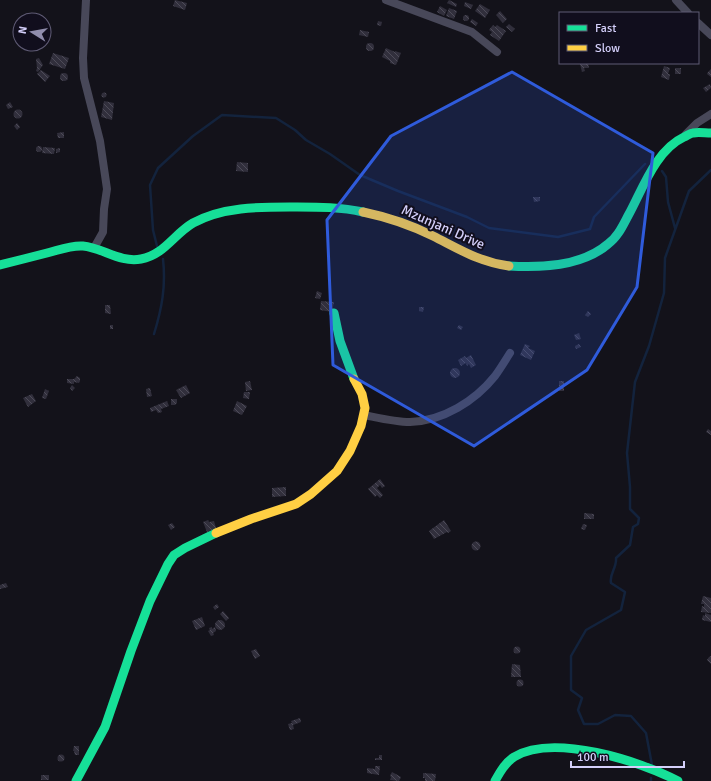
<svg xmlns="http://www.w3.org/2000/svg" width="711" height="781" font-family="Signika,sans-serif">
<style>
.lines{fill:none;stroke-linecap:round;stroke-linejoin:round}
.stream{stroke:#13233d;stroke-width:2.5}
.building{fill:url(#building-back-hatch)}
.street{stroke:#484859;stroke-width:8}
.fast{stroke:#16e098;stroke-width:9}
.slow{stroke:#ffcf43;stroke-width:9}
.marked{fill:#2f5bdb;fill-opacity:0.2;stroke:#2f5bdb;stroke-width:3;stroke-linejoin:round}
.labels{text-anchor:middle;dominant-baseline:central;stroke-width:4;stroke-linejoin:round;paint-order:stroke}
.street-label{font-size:14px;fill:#d4cffa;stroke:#110e1d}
</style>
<defs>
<pattern id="building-back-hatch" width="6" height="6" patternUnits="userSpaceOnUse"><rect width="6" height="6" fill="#312f3c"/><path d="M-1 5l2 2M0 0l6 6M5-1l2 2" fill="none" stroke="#4e4c59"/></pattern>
</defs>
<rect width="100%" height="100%" fill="#13121a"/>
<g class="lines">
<path class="stream" d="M662,171L666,177L668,202L675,228
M157,246L153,230L150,185L158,168L193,136L222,115L276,118L295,130L306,140L330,154L360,175L398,191L467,217L489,228L558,237L590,229L594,217L645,164
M154,334C162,308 166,286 163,259
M652,765L646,733L631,716L615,715L598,724H584L578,710L582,698L571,690V656L586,630L621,610L625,592L611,583C609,574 617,568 616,558L630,545L633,527L638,524L639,518L630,509V487L627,453L635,382L649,346L664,293L665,258L689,191L711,170
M651,778V781"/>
</g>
<path class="building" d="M175,0L187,3L185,10L173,6Z
M449,0L457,4L456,7L447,3Z
M465,2L473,5L471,9L464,6Z
M480,4L490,10L485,18L475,11Z
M440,6L447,10L444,16L437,12Z
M449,8L457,11L454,19L446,16Z
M500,11L507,19L503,23L496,15Z
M463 18a3 3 0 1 1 6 0a3 3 0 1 1-6 0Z
M472,19L478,23L476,26L470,22Z
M378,21L382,22L381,26L377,25Z
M509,24L515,29L512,32L506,27Z
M493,25L495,27L497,25L506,31L499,41L490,35L492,32L489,30Z
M360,30L369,32L368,37L359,35Z
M366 47a4 4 0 1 1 8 0a4 4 0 1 1-8 0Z
M386,48L395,52V51L401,53L396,65L390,63V61L382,57Z
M53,53L69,58L65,69L49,64Z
M39,58L43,65L38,72L36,71L37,68L36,59Z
M588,63L589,68H584L585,71L582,72L580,64Z
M664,66L670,68L668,74H670L669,80L661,77Z
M675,68H681V74H675Z
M711,69V77L707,74L708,72Z
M41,70L50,76L45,82L37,74Z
M60 77a4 4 0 1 1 8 0a4 4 0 1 1-8 0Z
M710,84L711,88L706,92L703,88Z
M101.5 95a2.5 2.5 0 1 1 5 0a2.5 2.5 0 1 1-5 0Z
M104,101L114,103L112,120L101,117Z
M10,102L13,107L8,109L6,105Z
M13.5 114a4.5 4.5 0 1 1 9 0a4.5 4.5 0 1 1-9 0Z
M17,123L20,127L17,130L14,126Z
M64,132V138H58L57,133Z
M36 149a3 3 0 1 1 6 0a3 3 0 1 1-6 0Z
M43,147L55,148L54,154L42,153Z
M60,148V152L56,153V149Z
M237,162L248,163V172L236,171Z
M533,197H540V201L534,202Z
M317,291L322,293L320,299L315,298Z
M321,301L334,302L332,312L320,310Z
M105,305H110L111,314L105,313Z
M419,307H424L423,312L419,311Z
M588,311L591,314L588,317L585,315Z
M110,325H113V329H110Z
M459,325L463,327L461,330L457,328Z
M579,333L581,339L576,340L574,335Z
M525,344L530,346L528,348L535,351L531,360L520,355Z
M579,344L581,347L576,349L575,346Z
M471,355L476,365L471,368L469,364L467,366L466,363L461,366L458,360L465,356L466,358Z
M450 373a5 5 0 1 1 10 0a5 5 0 1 1-10 0Z
M77,376L80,378V381L79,383L74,382V384L67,383V379H74Z
M250,381L252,390L246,391L245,382Z
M559,381H564V391H559Z
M72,385L75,388L72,391L70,388Z
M186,385L190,393L181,398L176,390Z
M150,388L152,396L147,397L146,389Z
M45,389L49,391L46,399L42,398Z
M244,392H250L249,399L243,398Z
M32,394L36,401L28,407L23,398Z
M171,399H177V403L175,405H171Z
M167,401L169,406L161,409L162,412L158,413L156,410L151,412L150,408Z
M237,401L247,406L242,415L233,411Z
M708,429L711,431V435L706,432Z
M380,479L385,486L382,488L380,485L377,488L383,495L380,498L377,495L375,497L368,489Z
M286,487V496L272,497V488Z
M584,513L594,514V519H584Z
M208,520L209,522L214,521L216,528L207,532L203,522Z
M444,520L451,531L448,533L447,532L434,539L429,531Z
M172,523L175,527L171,530L168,525Z
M583,524L587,525L585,530L581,529Z
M471.5 546a4.5 4.5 0 1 1 9 0a4.5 4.5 0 1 1-9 0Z
M6,583L8,587L0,589V585Z
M703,596L711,598V613L701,612L702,606L704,607V604H701Z
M217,604L219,607L215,610L213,607Z
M223,611L229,618L226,621L220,614Z
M705,613L711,615V622L702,620L703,615L705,616Z
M202,617L205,626L196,630L192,621Z
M215 625a5 5 0 1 1 10 0a5 5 0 1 1-10 0Z
M212,627V629L215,627L216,631L213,633L214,635L211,636L208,631L210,630L209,628Z
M513.5 650a3.5 3.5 0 1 1 7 0a3.5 3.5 0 1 1-7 0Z
M256,649L260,656L255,659L251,651Z
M711,656V664L707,660L709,657Z
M512,664L520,665L521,677H511Z
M516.5 683a3.5 3.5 0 1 1 7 0a3.5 3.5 0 1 1-7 0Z
M300,718L301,722L293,725L294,729L290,730L288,724L292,723L291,721Z
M74,746H79V755H75L74,751H73Z
M57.5 758a3.5 3.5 0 1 1 7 0a3.5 3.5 0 1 1-7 0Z
M379,755H382V760H375V758H379Z
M375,766H380L379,775L367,773V768L375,769Z
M392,772L401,777L399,781L390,780L391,777L390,776Z
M423,773L436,774L435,781H425V778H423Z
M41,775H49V780H41Z"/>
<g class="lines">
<path class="street" d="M86,0L83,58L84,78L100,141L107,189L104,209L103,232L94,248
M386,0L472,32L497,52
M676,0L688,13
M698,23L711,35
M686,134L697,123L711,114
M364,415C379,418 395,422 410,422C443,421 475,401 495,376C500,369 505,361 510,353"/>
<path class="fast" d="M0,265C16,261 31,257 47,253C59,250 71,245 83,246C103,248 120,263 141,259C164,255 174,234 193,223C224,206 262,207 297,207C319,207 341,207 363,212
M509,266C541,268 583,266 608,244C618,237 623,225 629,214C643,188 656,150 684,137C687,136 690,133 693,133C698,132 705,133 711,133
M334,313L340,341L354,379
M76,781L105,727L131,651L150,601L168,564L174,555L185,548L216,533
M495,781C500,772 505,763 514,757C553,733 640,761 678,781"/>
<path class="slow" d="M363,212C387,217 411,225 433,236C459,249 479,262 509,266
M216,533L251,519L296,504L311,494L337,471L350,451L361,426L365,408L362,394L354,379"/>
</g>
<path class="marked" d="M512,72L653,153L637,287L587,370L474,446L333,365L327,220L391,136Z"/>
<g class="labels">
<g class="street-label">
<text transform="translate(443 227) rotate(24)">Mzunjani Drive</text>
</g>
</g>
<rect x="559" y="12" width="140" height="52" fill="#110e1d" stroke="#5f5b75"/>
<rect x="567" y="25" width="20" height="6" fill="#16e098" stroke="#5f5b75"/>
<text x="595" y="32" font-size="12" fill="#d4cffa">Fast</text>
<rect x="567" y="45" width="20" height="6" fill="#ffcf43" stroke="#5f5b75"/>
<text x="595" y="52" font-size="12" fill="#d4cffa">Slow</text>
<g transform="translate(32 32) rotate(281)"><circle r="19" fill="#110e1d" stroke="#5f5b75"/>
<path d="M0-3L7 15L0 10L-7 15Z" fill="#908dac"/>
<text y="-6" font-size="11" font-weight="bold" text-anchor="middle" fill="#d4cffa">N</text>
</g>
<path d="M571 761v6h113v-6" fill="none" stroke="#d4cffa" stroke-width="2"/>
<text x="577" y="761" font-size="12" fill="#d4cffa" stroke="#110e1d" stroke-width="3" paint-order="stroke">100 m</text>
</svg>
